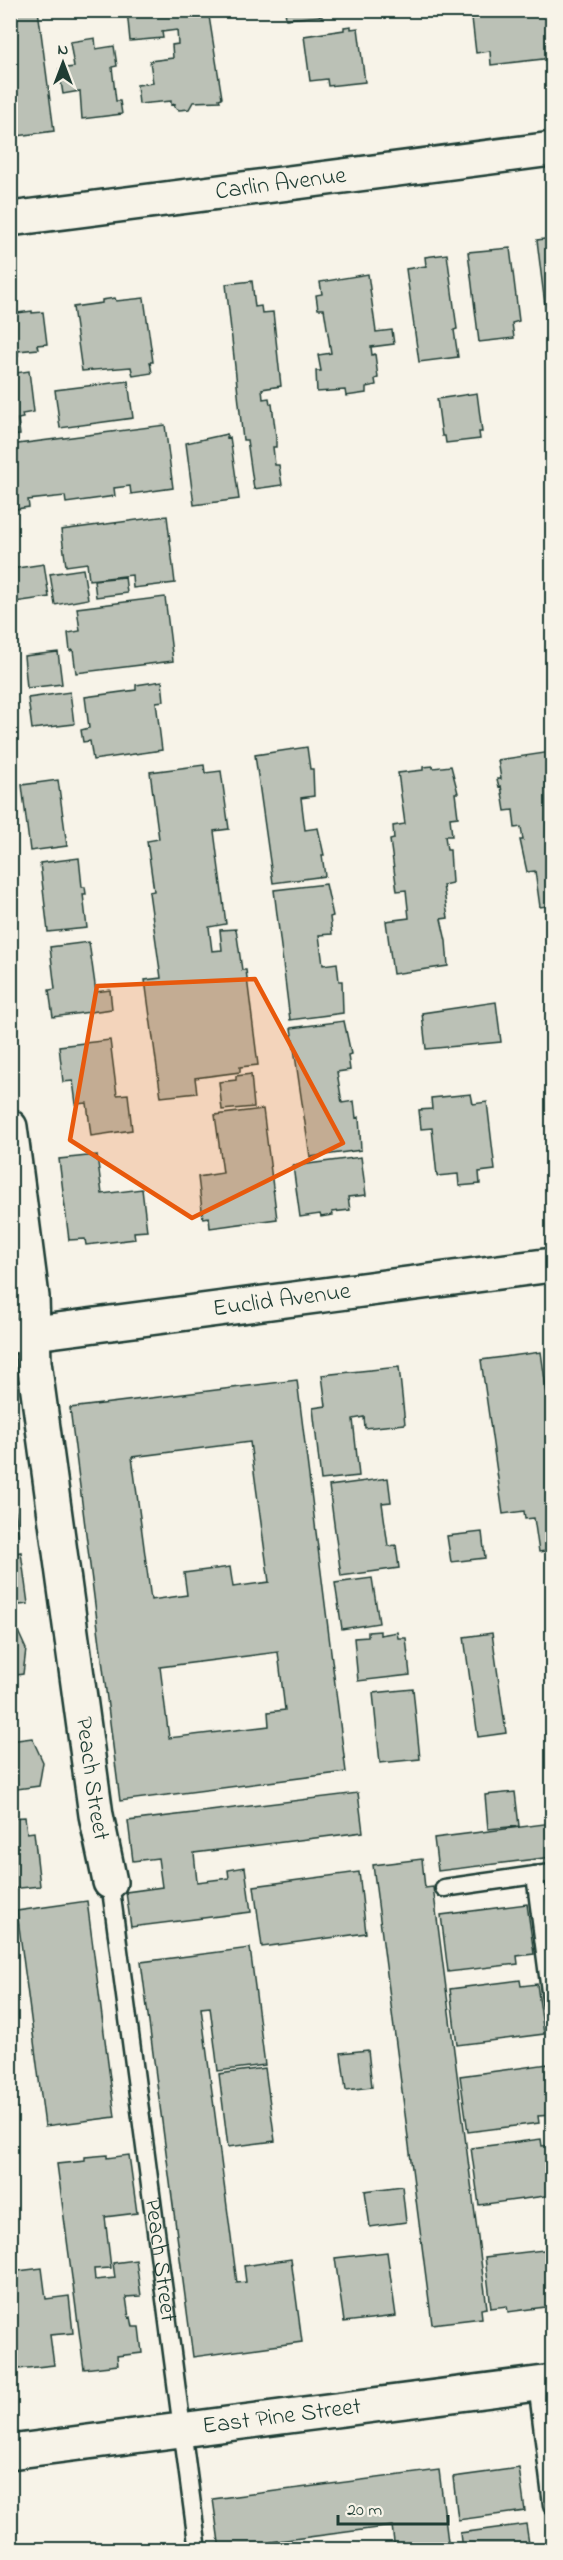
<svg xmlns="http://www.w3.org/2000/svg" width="563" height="2560" font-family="'Indie Flower',sans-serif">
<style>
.building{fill:#bbc1b6;stroke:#1f3d34;stroke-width:1.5;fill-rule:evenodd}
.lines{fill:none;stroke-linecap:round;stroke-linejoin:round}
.lane-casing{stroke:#1f3d34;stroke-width:21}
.street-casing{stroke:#1f3d34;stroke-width:38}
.lane{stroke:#f7f3e8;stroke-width:16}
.street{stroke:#f7f3e8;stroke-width:33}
.marked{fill:#e8590c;fill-opacity:0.2;stroke:#e8590c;stroke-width:4.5;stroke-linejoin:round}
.labels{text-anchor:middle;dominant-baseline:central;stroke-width:4.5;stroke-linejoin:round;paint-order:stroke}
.street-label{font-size:24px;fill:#1f3d34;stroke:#f7f3e8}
</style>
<rect width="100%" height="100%" fill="#f7f3e8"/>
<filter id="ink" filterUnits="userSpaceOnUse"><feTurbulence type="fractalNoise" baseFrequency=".0167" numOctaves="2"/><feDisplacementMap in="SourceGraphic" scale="12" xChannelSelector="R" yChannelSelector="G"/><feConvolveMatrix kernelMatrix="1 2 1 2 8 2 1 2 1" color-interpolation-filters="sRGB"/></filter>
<g filter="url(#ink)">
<path class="building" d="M10,10H38L54,131L10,137Z
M82,10H125V11L82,16Z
M127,10H208L222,98L219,99L220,101L193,102L189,109L179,110L174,107L175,104L171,105V101L139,104L137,85L153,83L150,61L173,58L172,45L178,44L177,30L162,32L163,38L130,41Z
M285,10H321L322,16L286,19Z
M507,10H552V58L491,65L490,51L476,53L472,18L508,14Z
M351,26V29L358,28L365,82L328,86L327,79L310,81L304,36L344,30V27Z
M95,38L96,49L114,46L117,66L112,67L116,101H120L122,114L82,119L80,91L63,94L59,69L74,67L70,42Z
M552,238V363L537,240Z
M510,248L519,321L512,323L514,338L479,342L468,252Z
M447,254L457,329L454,330L458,357L419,362L406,269L426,266L425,257Z
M368,274L376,332L392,330L394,344L371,347L372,355L375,354L378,378L375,379L376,385L366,387V393L346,396L345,390L317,392L316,371H321L318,355L331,353L324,309H318L316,295L322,294L320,282Z
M252,281L255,307L261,306L262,313L273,312L281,386L262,389L263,399L269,398L270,404H272L276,437V447H273L275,465H279L282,485L254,489L247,440H243L226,284Z
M115,298L116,301L144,298L153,362H150L152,373L133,376L131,367L82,371L73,307L102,303V300Z
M32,311V313L43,312L47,344L37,345L38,349L18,351V356H13L16,373L29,371L34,412L22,414L23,418L18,419L20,435L10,436V314Z
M128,381L133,418L60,428L55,390Z
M477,393L482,432H479L480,439L446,443L445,436H442L437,399Z
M165,425L173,488L131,494L130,486L114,488L115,496L66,503L65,496L28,500L29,507L10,510V445Z
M227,434V438L230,437L239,499L194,505L186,443Z
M167,516L175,583L133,588L132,575L89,580L87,563L66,566L61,530Z
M44,564L49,597L15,602L11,569Z
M83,569L88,599L55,605L50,574Z
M125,577L127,593L96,597L94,580Z
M165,597L173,661L76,673L73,650L70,651L68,633L80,631L77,608Z
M58,652L62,684L27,688L24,656Z
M162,681L164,701L156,702L162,750L93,760L90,741L83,742L81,730L89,728L85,697L136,690V685Z
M70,692L74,724L32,729L28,698Z
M307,747L310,769H313L314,796L301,798L305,830L318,828L324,855H322L325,876L273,883L255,755Z
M551,752L552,805H549L552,818V949L547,906L540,907L535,871L527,872L520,840H523L521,827L515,828L513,810L505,811L501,786L499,787L497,779H501L498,760Z
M204,765L205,773L221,771L229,829L214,831L226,924L209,927L212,951L222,950L220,930L236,929L242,970H246L258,1065L240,1067V1072L195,1078L197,1093L161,1097L145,980L161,978L149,892L154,891L147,841L159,839L150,772Z
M433,766V768L451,766L458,793H455L458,817L450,818L452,836H445L447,850H450L452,883L443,885L448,918L441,919L446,941L448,966L393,974L386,921L409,918L406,890L397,891L390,840L394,839L393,826L405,824L398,773L423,770V767Z
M58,780L67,846L30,851L22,785Z
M79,858L82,887H85L86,894H83L87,928L48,932L40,863Z
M326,884L333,916L330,917L332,934L319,935L323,965L337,963L339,981H342L343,1013L290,1020L274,890Z
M89,942L96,992L110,990L112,1009L53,1017L49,990L55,989L50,947Z
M496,1002L501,1042L426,1049L422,1013Z
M344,1021L351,1054L348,1055L350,1070L337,1072L342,1103L354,1101L356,1118L359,1117L361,1150L310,1157L291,1028Z
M110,1040L117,1095L128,1094L132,1130L91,1136L87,1103L76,1104L73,1081L63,1082L59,1046Z
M251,1074L254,1107L222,1110L219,1082L236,1080V1076Z
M471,1094L473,1104L487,1102L495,1170L479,1172L480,1184L459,1186L458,1174L437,1176L432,1128L421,1129L419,1110L432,1109L431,1098Z
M263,1109L277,1219L210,1228L209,1217L203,1218L198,1177L223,1173L215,1115Z
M97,1155L102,1194L142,1189L147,1231L134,1232L135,1239L86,1245L85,1239L69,1240L59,1159Z
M361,1157L366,1195L348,1197L350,1210L332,1212L333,1215L321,1217L320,1214L300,1217L293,1166Z
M541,1352L552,1430V1550L539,1552L534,1518L525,1519L524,1511L503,1514L481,1360Z
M399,1367L405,1424L365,1428L364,1417L353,1419L359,1476L321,1480L313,1408L326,1406L322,1375Z
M297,1380L346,1772L120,1801L70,1408ZM250,1442L269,1582L233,1587L230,1567L184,1573L187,1595L151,1600L132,1457ZM278,1652L285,1710L268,1712L269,1726L169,1738L160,1667Z
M388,1478L391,1502L382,1503L388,1546L396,1545L399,1568L341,1576L329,1486Z
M10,1492H13L19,1539L10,1540Z
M482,1532L485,1558L451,1562L447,1536Z
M21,1552L28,1604L10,1606V1554Z
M372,1578L379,1623L342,1629L335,1583Z
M16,1627L26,1649L23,1674L10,1676V1628Z
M380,1631V1635L397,1632L398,1638H406L410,1675L358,1681L354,1638L368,1637V1632Z
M492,1633L506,1733L478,1737L464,1637Z
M413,1689L420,1759L380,1763L373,1693Z
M32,1738L43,1762L39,1786L10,1790V1741Z
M515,1792L519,1826L488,1829L485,1795Z
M358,1793L363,1832L194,1853L197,1882L229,1878L228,1870L245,1867L251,1912L131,1927L126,1892L162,1887L158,1858L133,1861L128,1821Z
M25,1817L27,1833L34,1832L40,1886L10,1889V1818Z
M552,1823V1857L438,1871L434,1838Z
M422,1859L425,1888L433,1887L487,2308L481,2309L482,2318L432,2324L373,1865Z
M359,1872L366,1933L262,1947L254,1886Z
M87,1901L115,2117L45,2126L17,1911Z
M549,1901H552V1931Z
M527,1904L534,1954L517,1956L518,1964L448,1972L441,1915Z
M250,1948L265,2065L218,2071L210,2007L201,2008L237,2283L246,2282L244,2266L291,2259L302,2342L193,2357L141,1962Z
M520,1980L521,1986L537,1984L544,2034L457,2045L450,1989Z
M368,2050L372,2087L346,2090L341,2053Z
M548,2064L552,2115L538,2116L539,2123L468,2132L460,2076Z
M265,2068L275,2141L228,2147L219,2074Z
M541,2139L542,2146L552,2145V2195L479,2205L471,2148Z
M107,2155V2158L129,2155L137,2213L105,2217L111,2268L94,2269L95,2280L115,2278L113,2263L136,2260L141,2296L126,2297L129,2318L131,2317L133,2327H139L142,2353L117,2356L118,2365L84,2369L57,2164L85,2161V2157Z
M402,2186L406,2222L370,2227L365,2191Z
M552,2249V2306L508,2312L507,2306L491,2308L485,2257Z
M387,2252L396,2316L344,2322L335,2258Z
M42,2268L46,2299L69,2296L73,2333L50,2335L54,2365L10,2370V2272Z
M519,2468L525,2511L458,2520L453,2477Z
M439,2470L449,2550H395L392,2526L271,2542L272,2550H220L213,2499Z
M526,2524L530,2550H462L460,2533Z"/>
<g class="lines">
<g class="lane-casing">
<g id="lane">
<path d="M552,1873L535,1875L552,2007"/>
<path id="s1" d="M110,1882L198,2550"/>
<path d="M444,1888L535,1875"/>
<path d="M537,2384L552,2505"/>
</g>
</g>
<g class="street-casing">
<g id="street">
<path id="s2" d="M10,219L552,149"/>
<path id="s3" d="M10,1127L32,1297L34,1362L96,1815L110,1882"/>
<path id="s4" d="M12,1336L552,1265"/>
<path id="s5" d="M10,2452L552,2382"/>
</g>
</g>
<use href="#lane" class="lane"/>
<use href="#street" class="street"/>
</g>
</g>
<path class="marked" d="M255,979L343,1143L192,1218L70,1140L97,986Z"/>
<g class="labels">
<g class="street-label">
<text stroke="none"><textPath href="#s2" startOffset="273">Carlin Avenue</textPath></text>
<text stroke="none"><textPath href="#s4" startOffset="272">Euclid Avenue</textPath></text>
<text stroke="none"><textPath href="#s3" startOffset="657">Peach Street</textPath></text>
<text stroke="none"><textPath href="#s1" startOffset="381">Peach Street</textPath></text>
<text stroke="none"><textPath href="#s5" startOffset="274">East Pine Street</textPath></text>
</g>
</g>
<rect width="563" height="2560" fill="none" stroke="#f7f3e8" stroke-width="36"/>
<rect x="18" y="18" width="527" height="2524" fill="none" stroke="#1f3d34" stroke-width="2" filter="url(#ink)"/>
<g transform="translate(63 63)" stroke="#f7f3e8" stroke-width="4.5" paint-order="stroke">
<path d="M0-4.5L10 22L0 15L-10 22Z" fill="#1f3d34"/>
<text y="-9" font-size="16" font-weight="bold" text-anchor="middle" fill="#1f3d34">N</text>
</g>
<path d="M338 2515v9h110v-9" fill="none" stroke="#1f3d34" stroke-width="3"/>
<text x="347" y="2515" font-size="18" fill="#1f3d34" stroke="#f7f3e8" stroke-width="4.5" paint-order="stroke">20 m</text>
</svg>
